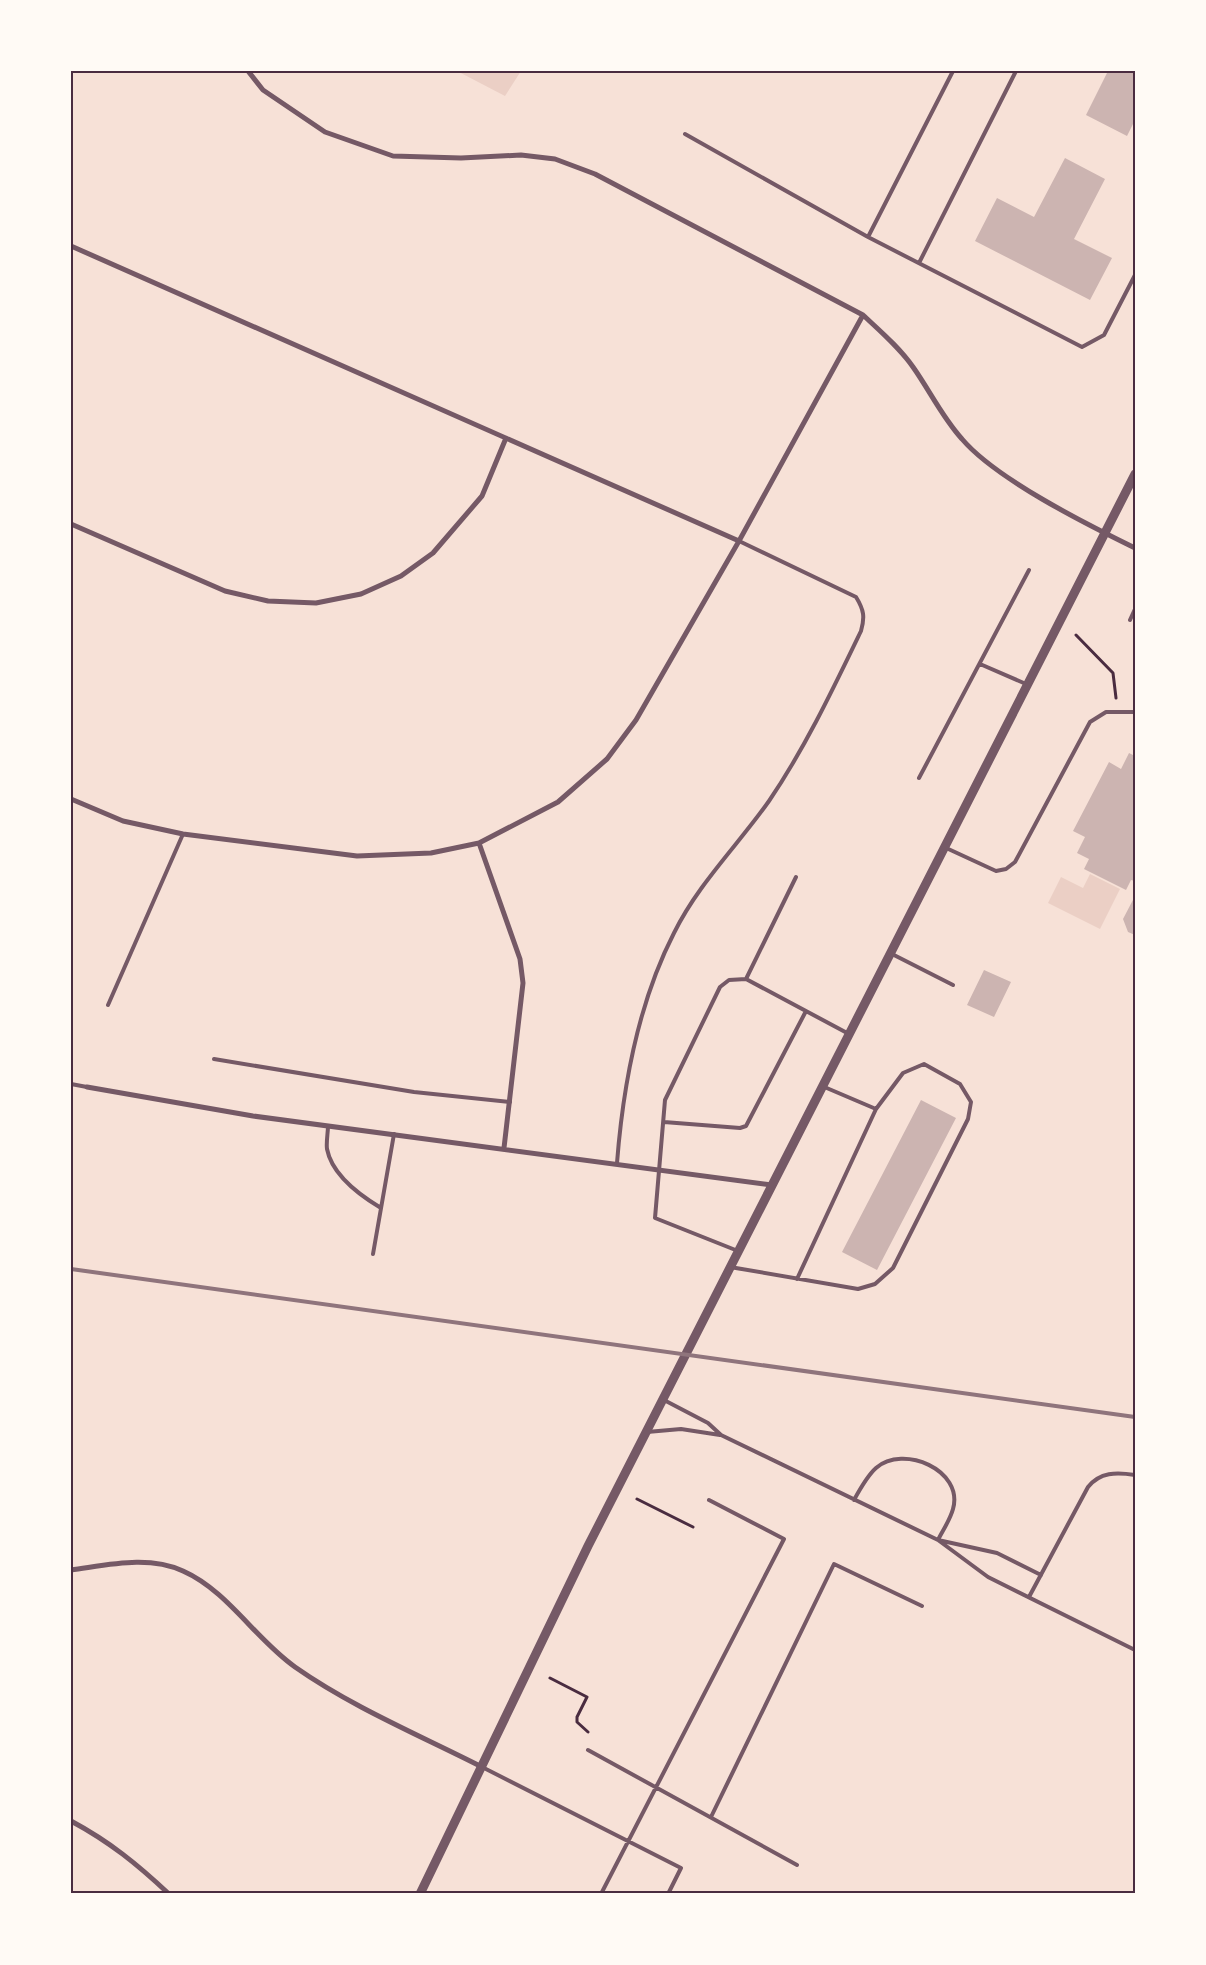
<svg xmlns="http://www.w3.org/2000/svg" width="1206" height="1965" font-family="Quicksand,sans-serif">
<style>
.green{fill:#ebcfc5}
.building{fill:#ccb4b1}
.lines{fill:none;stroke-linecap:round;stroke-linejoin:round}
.path{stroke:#4a2c40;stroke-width:3}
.service{stroke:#755966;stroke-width:4}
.minor{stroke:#755966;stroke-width:5}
.tertiary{stroke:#755966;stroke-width:9}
.rail{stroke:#8f747c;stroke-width:4}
.neatline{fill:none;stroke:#4a2c40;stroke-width:2}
</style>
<rect width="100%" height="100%" fill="#f7e1d7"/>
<path class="green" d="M457,71H521L505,96Z
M1090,874L1120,889L1100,929L1048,903L1061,877L1083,888Z"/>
<path class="building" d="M1108,71H1135V120L1127,136L1086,115Z
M1065,158L1105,179L1074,239L1112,258L1090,300L975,241L997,198L1034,217Z
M1129,753L1135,756V881L1131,880L1126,890L1084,869L1089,859L1077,853L1085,837L1073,831L1109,762L1121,769Z
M1135,896V935L1128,932L1123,919Z
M984,970L1011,982L994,1017L967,1005Z
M921,1100L956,1118L877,1270L842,1252Z"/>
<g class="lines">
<path class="path" d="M1076,635L1113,673L1116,698
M637,1499L693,1527
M550,1678L587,1697L577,1717V1722L588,1732"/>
<path class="service" d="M953,71L868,237L1082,347L1104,335L1135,275
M685,134L868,237
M919,263L1016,71
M1130,620L1135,609
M980,664L1026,684
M919,778L1029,570
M944,847L996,871L1006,869L1015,862L1090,722L1106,712H1135
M890,953L953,985
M746,979L849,1034
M108,1005L183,834
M214,1059L414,1092L510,1102
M71,1084L87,1087
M664,1122L740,1128L746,1126L806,1011
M328,1126C328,1133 326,1142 327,1149C332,1175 361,1196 381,1208
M617,1163C623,1086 638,1003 674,933C698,884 738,845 769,801C805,748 833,689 861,631C865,617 864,610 856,597L739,541
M738,1251L655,1218L665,1100L720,987L729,980L746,979L796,877
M373,1254L394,1134
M730,1267L858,1289L875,1284L893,1268L968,1119L971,1102L960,1084L924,1064L903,1073L876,1109L822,1086
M797,1279L876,1109
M662,1399L708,1423L721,1435L938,1540C943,1530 950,1520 953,1509C964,1470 903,1444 876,1468C867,1476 860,1489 854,1500
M647,1432L681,1429L720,1435
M1041,1575L997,1553L938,1540L988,1577L1135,1650
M1029,1597L1088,1487C1100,1472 1116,1472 1135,1475
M588,1750L797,1865
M482,1767L681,1868L668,1894
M711,1817L834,1564L922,1606
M601,1894L784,1539L709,1500"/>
<path class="minor" d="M248,71L263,90L325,132L393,156L461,158L521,155L555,159L595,174L863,315C880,331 899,347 913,367C930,391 942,417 962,439C996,479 1086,524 1135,548
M71,246L739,541
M71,524L225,591L268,601L316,603L361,594L401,576L433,553L482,496L506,438
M71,799L123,821L183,834L357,856L431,853L479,843L558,802L607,759L636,720L739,541L863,315
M479,843L520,959L523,983L504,1148
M87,1087L253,1116L772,1185
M71,1570C108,1565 148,1555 183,1571C228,1591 255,1639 295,1667C352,1707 419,1735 482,1767
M71,1821C110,1842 137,1864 169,1894"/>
<path class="tertiary" d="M420,1894L588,1546L1135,474"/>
<path class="rail" d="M71,1269L1135,1417"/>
</g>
<rect width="1206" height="1965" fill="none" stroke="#fffaf5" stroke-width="145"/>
<rect x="72" y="72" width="1062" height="1820" class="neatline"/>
</svg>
